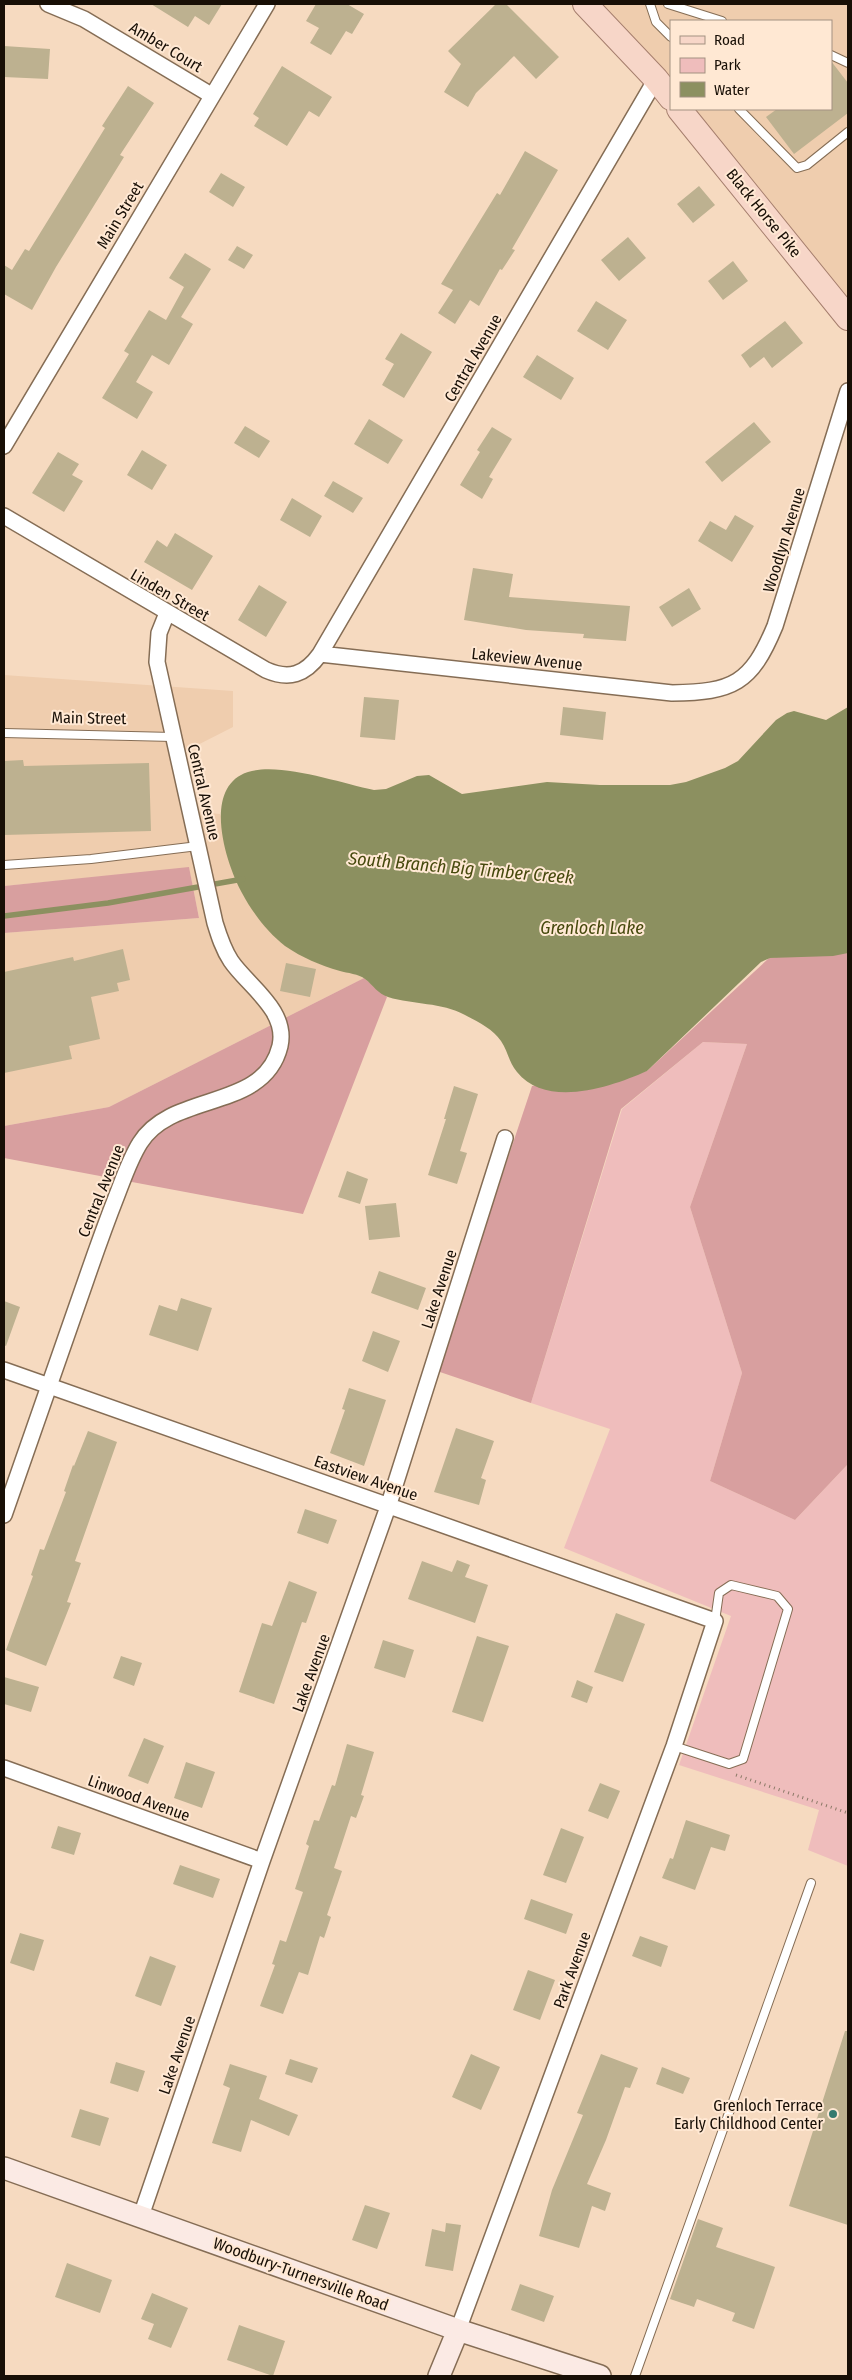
<svg xmlns="http://www.w3.org/2000/svg" width="852" height="2380" font-family="'Fira Sans Condensed',sans-serif">
<style>
.built{fill:#efcdae}
.green{fill:#efbdbc}
.forest{fill:#d89f9f}
.water{fill:#8c9060}
.lines{fill:none;stroke-linecap:round;stroke-linejoin:round}
.stream{stroke:#8c9060;stroke-width:5.5}
.building{fill:#bdb190}
.lane-casing{stroke:#856d55;stroke-width:10}
.street-casing{stroke:#856d55;stroke-width:18}
.secondary-casing{stroke:#856d55;stroke-width:24}
.primary-casing{stroke:#a57e6d;stroke-width:26}
.path{stroke:#8b7967;stroke-width:3;stroke-dasharray:1 4;stroke-linecap:butt}
.lane{stroke:#fff;stroke-width:8}
.street{stroke:#fff;stroke-width:15}
.secondary{stroke:#fbeae4;stroke-width:21}
.primary{stroke:#f7d6c8;stroke-width:24}
.poi-dot{fill:#357a6f;stroke:#ffe8d3;stroke-width:2}
.labels{text-anchor:middle;dominant-baseline:central;stroke-width:4;stroke-linejoin:round;paint-order:stroke}
.street-label{font-size:16px;fill:#180f06;stroke:#ffe8d3}
.poi-label{font-size:16px;fill:#180f06;stroke:#ffe8d3;text-anchor:end}
.water-label{font-size:18px;font-style:italic;fill:#46490d;stroke:#ffe8d3}
</style>
<rect width="100%" height="100%" fill="#f6dac0"/>
<path class="built" d="M585,4H848V318L679,109H831V21H671V98Z
M4,675L233,691V727L176,756L190,811L220,814L283,944L364,978L109,1107L4,1126V933L199,918L189,868L4,886Z"/>
<path class="green" d="M703,1042L747,1044L690,1207L742,1373L710,1481L795,1520L848,1464V1866L808,1850L819,1810L679,1765L731,1616L564,1548L610,1429L531,1403L622,1109Z"/>
<path class="forest" d="M189,867L199,918L4,933V886Z
M848,947V1464L795,1520L710,1481L742,1373L690,1207L747,1044L703,1042L621,1109L531,1403L437,1371L532,1086L647,1071L769,958Z
M364,978L387,997L303,1214L4,1158V1126L109,1107Z"/>
<path class="water" d="M848,707V953L833,956L770,958L761,962L647,1071C611,1087 547,1109 517,1072C509,1063 508,1051 501,1041C493,1029 478,1022 465,1015C441,1002 414,1005 388,997C378,994 373,985 365,979C359,974 347,973 340,971C319,965 303,958 285,946C268,933 252,912 242,893C226,864 201,787 248,772C281,762 339,783 374,790L386,789L417,776L429,775L462,794L547,782L600,785H670L686,782L725,768L738,761L776,720L787,713L794,711L826,720Z"/>
<g class="lines">
<path class="stream" d="M4,916L108,903L243,879"/>
</g>
<path class="building" d="M151,4H222L209,25L195,16L188,27Z
M316,4H347L364,14L352,34L346,31L331,55L310,43L319,28L306,21Z
M496,4H506L559,57L536,79L514,56L476,93L468,107L444,92L461,64L448,51Z
M4,46L50,49L48,79L4,77Z
M831,61L848,83V113L794,154L766,117L777,109H831Z
M282,66L332,97L319,117L309,111L287,146L254,126L259,118L253,114Z
M128,86L154,103L120,155L124,157L56,267L32,310L4,294V265L12,270L25,249L29,251L105,128L102,126Z
M525,151L558,170L512,249L515,250L502,270L500,269L479,306L470,300L455,324L438,313L453,290L441,284L497,193L500,195Z
M221,173L245,187L233,207L209,192Z
M699,186L715,205L693,223L677,204Z
M628,237L646,258L619,281L601,260Z
M237,246L253,255L244,269L228,260Z
M185,253L211,269L181,317L193,324L169,365L152,355L136,382L153,392L137,419L102,398L129,354L124,351L149,310L166,320L184,287L169,278Z
M733,261L748,281L723,300L708,281Z
M596,301L627,320L608,350L577,331Z
M785,321L803,343L772,368L764,357L750,368L741,355Z
M401,333L432,352L404,398L382,385L394,364L385,359Z
M537,355L574,378L561,400L523,377Z
M369,419L403,440L388,464L354,444Z
M754,422L771,442L722,482L705,462Z
M245,426L270,441L259,458L234,443Z
M492,427L512,439L489,477L493,479L482,499L460,485L480,452L477,450Z
M142,450L167,465L152,490L127,475Z
M58,452L79,464L72,475L83,481L64,512L32,493Z
M333,481L363,498L353,513L324,496Z
M292,498L322,516L310,537L280,520Z
M735,515L754,526L732,562L698,541L710,521L726,530Z
M175,533L213,556L192,590L144,562L157,540L167,547Z
M473,568L513,574L509,597L630,606L626,641L583,638L584,634L526,630L464,620Z
M259,585L287,602L266,637L238,620Z
M689,588L701,609L672,627L659,607Z
M364,697L399,700L395,740L360,737Z
M563,707L606,712L603,740L560,735Z
M23,760L24,766L149,763L151,831L4,835V761Z
M123,949L130,980L117,983L119,991L91,997L100,1039L69,1046L72,1059L4,1073V972L73,957L74,961Z
M286,963L316,969L310,997L280,991Z
M454,1086L478,1094L460,1151L467,1153L457,1184L428,1175L446,1119H444Z
M347,1171L368,1179L360,1204L338,1197Z
M396,1203L400,1237L369,1240L365,1206Z
M379,1271L426,1288L418,1310L371,1293Z
M181,1298L212,1308L198,1351L149,1335L159,1305L177,1311Z
M4,1301L20,1307L6,1346L4,1345Z
M373,1331L400,1341L388,1372L362,1361Z
M349,1388L386,1400L364,1466L330,1453L345,1410L342,1409Z
M456,1428L494,1441L481,1478L486,1480L479,1505L434,1492Z
M88,1431L117,1442L75,1561L81,1563L67,1602L71,1603L46,1666L6,1650L33,1576L31,1575L40,1549L44,1550L66,1492L64,1491L73,1465L74,1466Z
M305,1509L337,1520L328,1544L297,1533Z
M457,1560L470,1565L465,1577L488,1585L475,1623L408,1599L422,1561L452,1572Z
M289,1581L317,1592L306,1623L302,1622L274,1704L239,1692L262,1623L272,1626Z
M616,1613L645,1624L623,1682L594,1672Z
M477,1636L509,1646L483,1722L452,1712Z
M383,1640L414,1650L405,1678L374,1668Z
M121,1656L142,1663L134,1686L113,1678Z
M4,1677L39,1687L31,1712L4,1704Z
M577,1680L593,1687L587,1703L571,1697Z
M144,1738L164,1746L148,1784L128,1776Z
M347,1744L374,1752L361,1795L364,1796L356,1818L351,1816L334,1868L342,1871L327,1915L331,1917L324,1938L320,1936L308,1975L299,1972L283,2014L260,2006L275,1965L272,1964L280,1940L286,1942L303,1892L295,1889L309,1846L306,1844L314,1820L319,1821L332,1785L335,1786Z
M186,1762L215,1772L202,1808L174,1798Z
M600,1783L620,1791L608,1819L588,1811Z
M686,1820L730,1835L725,1851L711,1847L695,1890L662,1878L670,1858L673,1859Z
M58,1826L81,1833L74,1855L51,1848Z
M561,1828L584,1837L566,1883L543,1875Z
M180,1865L220,1879L213,1898L173,1884Z
M531,1899L573,1914L566,1934L524,1919Z
M20,1933L44,1940L34,1971L10,1963Z
M640,1936L668,1946L661,1967L632,1956Z
M150,1956L176,1966L161,2006L135,1996Z
M528,1970L555,1980L540,2020L513,2010Z
M845,2031H848V2225L789,2206Z
M471,2054L500,2067L481,2110L452,2097Z
M601,2054L638,2068L630,2088L625,2087L606,2140L587,2184L611,2193L605,2211L592,2206L579,2248L539,2236L552,2190L583,2115L577,2113Z
M290,2059L318,2068L312,2083L285,2074Z
M116,2062L145,2071L138,2092L110,2083Z
M230,2064L267,2076L259,2099L298,2115L289,2136L251,2120L241,2152L212,2143L230,2088L223,2085Z
M662,2067L690,2078L683,2094L656,2084Z
M80,2109L109,2118L100,2146L71,2137Z
M365,2205L390,2213L377,2249L352,2240Z
M698,2219L723,2228L716,2247L775,2267L754,2329L732,2321L735,2313L697,2299L694,2307L670,2299Z
M446,2223L461,2225L453,2271L425,2266L432,2229L445,2232Z
M67,2263L112,2280L100,2313L55,2297Z
M520,2284L554,2296L544,2322L511,2310Z
M152,2293L188,2308L171,2348L148,2339L154,2324L141,2319Z
M239,2325L285,2341L273,2376L227,2360Z"/>
<g class="lines">
<g class="lane-casing">
<path id="lane" d="M650,4L656,22L671,37
M668,4L722,21
M831,55L848,63
M739,109L797,168L807,165L848,132
M4,733L173,737
M4,865L91,859L198,846
M674,1746L729,1764L743,1759L788,1609L777,1596L731,1585L719,1593L715,1621
M635,2376L811,1883"/>
</g>
<g class="street-casing">
<path id="street" d="M48,4L84,19L211,95
M4,446L267,4
M4,516L266,670C289,680 305,675 320,654L656,79
M320,654L672,693C733,692 751,684 775,626L848,391
M4,1370L715,1621L674,1746L458,2330
M4,1515C31,1437 59,1358 86,1280C96,1251 106,1223 117,1195C124,1177 130,1159 140,1143C172,1091 264,1112 280,1046C288,1010 248,986 231,961C223,949 219,936 215,923L157,662L159,633L167,613
M4,1768L262,1861
M141,2216L262,1861L389,1504L505,1138"/>
</g>
<g class="secondary-casing">
<path id="secondary" d="M4,2168L458,2330L600,2376
M439,2376L458,2330"/>
</g>
<g class="primary-casing">
<path id="primary" d="M585,4L656,79L671,98
M679,109L848,318"/>
</g>
<path class="path" d="M736,1775L848,1813"/>
<use href="#lane" class="lane"/>
<use href="#street" class="street"/>
<use href="#secondary" class="secondary"/>
<use href="#primary" class="primary"/>
</g>
<circle class="poi-dot" cx="833" cy="2114" r="5"/>
<g class="labels">
<g class="street-label">
<text transform="translate(166 47) rotate(31)">Amber Court</text>
<text transform="translate(764 213) rotate(51)">Black Horse Pike</text>
<text transform="translate(120 215) rotate(-59)">Main Street</text>
<text transform="translate(473 358) rotate(-60)">Central Avenue</text>
<text transform="translate(784 540) rotate(-73)">Woodlyn Avenue</text>
<text transform="translate(170 595) rotate(30)">Linden Street</text>
<text transform="translate(527 659) rotate(6)">Lakeview Avenue</text>
<text transform="translate(89 718) rotate(1)">Main Street</text>
<text transform="translate(204 792) rotate(77)">Central Avenue</text>
<text transform="translate(101 1191) rotate(-68)">Central Avenue</text>
<text transform="translate(439 1289) rotate(-72)">Lake Avenue</text>
<text transform="translate(366 1478) rotate(19)">Eastview Avenue</text>
<text transform="translate(311 1673) rotate(-70)">Lake Avenue</text>
<text transform="translate(139 1798) rotate(20)">Linwood Avenue</text>
<text transform="translate(572 1970) rotate(-70)">Park Avenue</text>
<text transform="translate(177 2055) rotate(-71)">Lake Avenue</text>
<text transform="translate(301 2274) rotate(20)">Woodbury-Turnersville Road</text>
</g>
<g class="poi-label">
<text x="823" y="2105">Grenloch Terrace<tspan x="823" dy="18">Early Childhood Center</tspan></text>
</g>
<g class="water-label">
<text transform="translate(461 868) rotate(5)">South Branch Big Timber Creek</text>
<text x="592" y="928">Grenloch Lake</text>
</g>
</g>
<rect width="852" height="2380" fill="none" stroke="#180f06" stroke-width="10"/>
<rect x="670" y="20" width="162" height="90" fill="#ffe8d3" stroke="#a39181"/>
<rect x="680" y="36" width="25" height="8" fill="#f7d6c8" stroke="#a39181"/>
<text x="714" y="45" font-size="15" fill="#180f06">Road</text>
<rect x="680" y="58" width="25" height="15" fill="#efbdbc" stroke="#a39181"/>
<text x="714" y="70" font-size="15" fill="#180f06">Park</text>
<rect x="680" y="82" width="25" height="15" fill="#8c9060" stroke="#a39181"/>
<text x="714" y="95" font-size="15" fill="#180f06">Water</text>
</svg>
